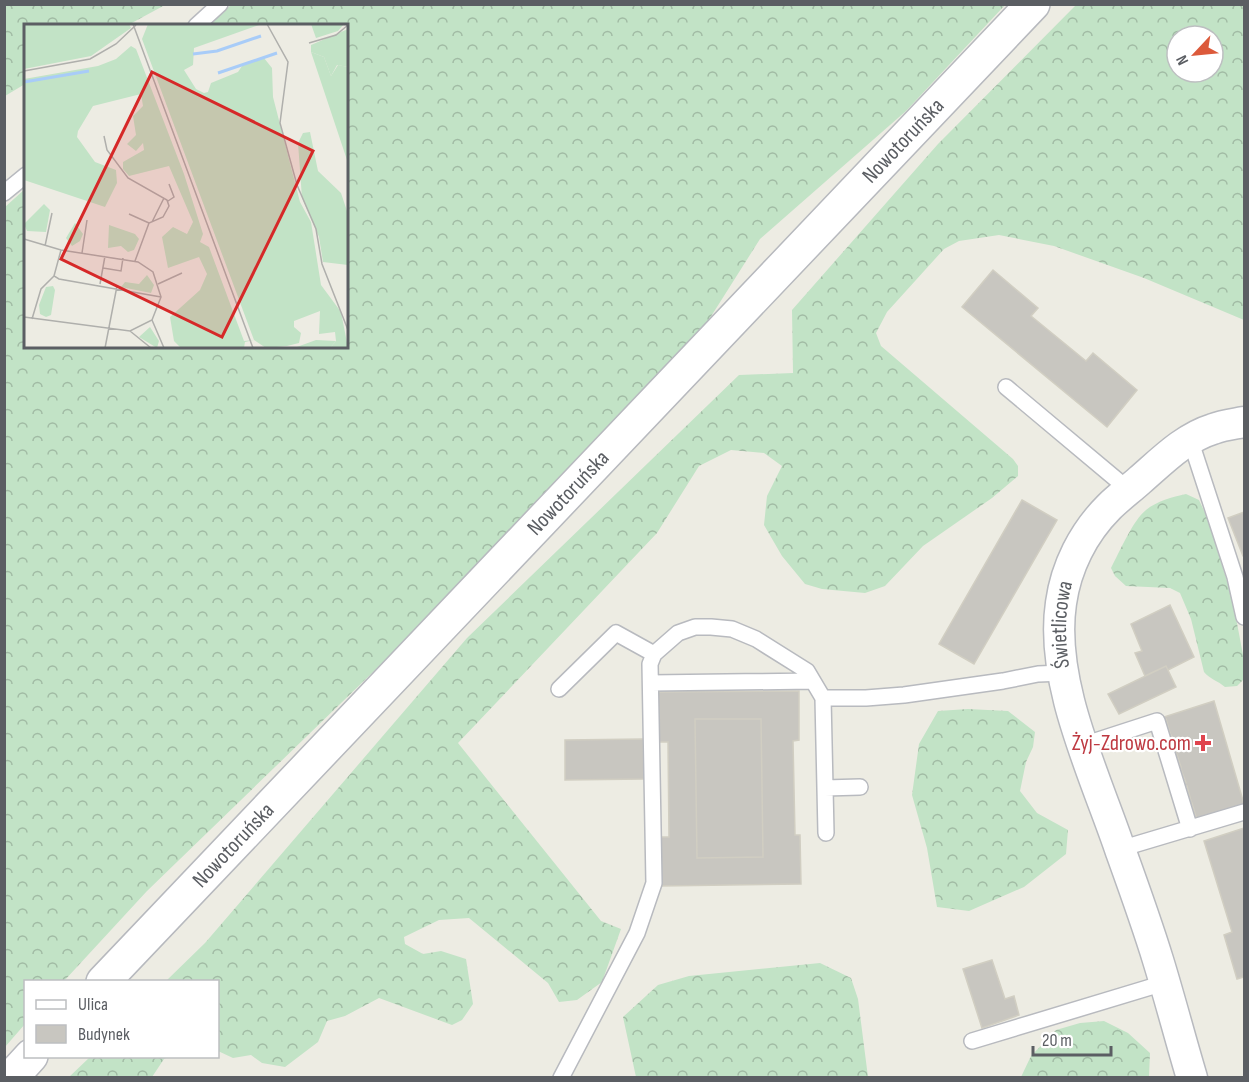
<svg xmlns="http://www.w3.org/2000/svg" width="1249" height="1082" font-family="'Sofia Sans Condensed',sans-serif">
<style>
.forest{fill:url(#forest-crowns);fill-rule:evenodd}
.building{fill:#c8c6c0;stroke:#d1cec2;stroke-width:1.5}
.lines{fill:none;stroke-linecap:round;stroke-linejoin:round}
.service-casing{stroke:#b8babf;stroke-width:18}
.minor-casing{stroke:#b8babf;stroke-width:33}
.secondary-casing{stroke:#b7b9be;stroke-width:36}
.service{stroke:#fff;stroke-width:15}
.minor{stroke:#fff;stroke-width:30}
.secondary{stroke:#fff;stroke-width:33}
.health-dot{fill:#e0444e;stroke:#fff;stroke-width:2}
.labels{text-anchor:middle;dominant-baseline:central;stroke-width:4.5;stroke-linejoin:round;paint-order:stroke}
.street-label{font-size:22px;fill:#5b5e63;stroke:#fff}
.health-label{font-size:22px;fill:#be3a42;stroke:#fff;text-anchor:end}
.inset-river{fill:none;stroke:#a8ccf8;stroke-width:3}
.inset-road{fill:none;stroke:#afafac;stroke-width:1.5}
.view{fill:#d62828;fill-opacity:0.15;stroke:#d62828;stroke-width:3}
.inset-edge{fill:none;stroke:#5b5e63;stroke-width:3}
</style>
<defs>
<pattern id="forest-crowns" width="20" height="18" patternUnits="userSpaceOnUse" patternTransform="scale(1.5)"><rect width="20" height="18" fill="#c2e3c6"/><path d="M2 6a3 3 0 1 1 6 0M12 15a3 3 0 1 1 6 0" fill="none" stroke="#a1bba4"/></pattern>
</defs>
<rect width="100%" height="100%" fill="#edece3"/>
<path class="forest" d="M5,4H165V5L128,25L26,26L25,84L5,96Z
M231,5H1005L906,111L760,239L698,337L403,643L147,891L64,981L26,982L25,1024L5,1047V207L25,189L26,346H346V26L208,25Z
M1076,5H1244V320L1144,278L1054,246L999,235L959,241L944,249L887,312L876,333L881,346L1013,459L1018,466V476L992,498L923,546L885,586L865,593L822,589L805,584L782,556L764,525L767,496L782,466L764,453L731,450L699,466L657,533L458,743L601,921L621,929L602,982L577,1000L559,1002L548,983L469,918L439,920L404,937L405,944L423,954L441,951L466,959L473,1004L462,1020L452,1025L379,998L345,1016L327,1021L318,1042L285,1067L262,1063L251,1055L233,1058L218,1051V982L166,981L205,943L467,638L739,375L793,373L792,310L938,144ZM1177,36H1213V72H1177Z
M1186,494L1199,500L1207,517L1232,597L1244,660L1243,680L1237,686L1225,687C1218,681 1210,679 1204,672L1191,619L1180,593L1170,588L1126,586L1115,576L1111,568C1119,553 1133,520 1146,510C1157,501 1172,497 1186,494Z
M968,709L1008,711L1035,732L1033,747L1026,762L1020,791L1037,813L1068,830L1066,854L1024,887L969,911L937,907L927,848L912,795L919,744L938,711Z
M820,963L851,978L858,999L868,1077H636L623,1017L658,985L689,976Z
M1104,1021L1128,1033L1150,1053L1149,1077H1021L1031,1056L1056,1030L1080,1023Z
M90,1057V1056L169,1057L164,1059L152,1077H69Z"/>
<path class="building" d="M993,270L1038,308L1031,316L1086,361L1093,353L1137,390L1107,427L962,307Z
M1022,500L1057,520L974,664L939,644Z
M1244,512V556H1243L1228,518Z
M1170,605L1194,657L1168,670L1166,666L1145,676L1135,653L1142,651L1131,624Z
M1166,666L1176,687L1119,714L1108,694Z
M799,691V740L793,741L795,835H800L801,884L661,886L660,837H669L668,742H659L658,692Z
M1214,701L1244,804L1195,820V818L1196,817L1192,803L1190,804L1191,801L1187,786H1185L1184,784L1186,783L1181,769L1180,770L1179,767H1181L1176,752H1175L1174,750H1176L1171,735L1169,736V733H1170L1166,719H1164V717Z
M695,719H761L763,857L697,858Z
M643,739L644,779L565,780V740Z
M1244,828V977L1237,979L1224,935L1232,932L1204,841Z
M992,960L1005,999L1014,996L1019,1015L982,1028L963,969Z"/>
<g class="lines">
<g class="service-casing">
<path id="service" d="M196,26L220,4
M4,193L26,175
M1006,387L1129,490
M1190,439L1235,577L1244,617
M651,683L813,681
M559,689L616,633L654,654
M823,698L826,833
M1083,745L1157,721L1190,829
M825,788L860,787
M1120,849L1244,812
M972,1041L1164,983
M561,1078L637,933L654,883L650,664L654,654L678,633L695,627H711L732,629L756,639L807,671L823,698H866L904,695L1003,681L1038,674L1063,673"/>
</g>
<g class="minor-casing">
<g id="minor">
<path id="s1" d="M1192,1078C1180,1038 1170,999 1158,960C1147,924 1134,888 1121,852C1096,777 1049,683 1061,603C1066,567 1083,533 1109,507C1118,498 1130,489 1140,480C1162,461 1184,438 1213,429C1223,425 1234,424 1244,422"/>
</g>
</g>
<g class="secondary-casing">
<g id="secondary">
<path id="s2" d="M103,982L1033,4"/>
<path d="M11,1078L31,1056"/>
</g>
</g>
<use href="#service" class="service"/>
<use href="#minor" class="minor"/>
<use href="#secondary" class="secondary"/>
</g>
<path class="health-dot" d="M1200 734h6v6h6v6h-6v6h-6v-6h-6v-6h6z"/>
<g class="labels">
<g class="street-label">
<text stroke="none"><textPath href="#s2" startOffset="1161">Nowotoruńska</textPath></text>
<text stroke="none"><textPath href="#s2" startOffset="675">Nowotoruńska</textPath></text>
<text stroke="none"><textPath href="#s1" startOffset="474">Świetlicowa</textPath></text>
<text stroke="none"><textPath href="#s2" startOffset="189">Nowotoruńska</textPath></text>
</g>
<g class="health-label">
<text x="1191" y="743">Żyj-Zdrowo.com</text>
</g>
</g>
<g transform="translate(24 24)">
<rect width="324" height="324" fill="#edece3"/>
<path d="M0,0H105L107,4L67,32L0,45ZM287,0H320L314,7L292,14ZM324,5V43L313,41L307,52L300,33L287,28V21ZM292,316L312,317L306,324H270Z" fill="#c2e3c6"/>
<path d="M124,0H238L170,24L169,41L160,46L172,65L180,69L184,68L187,59L214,48L218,42L240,34L248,44L249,73L276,178L287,198L297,261L317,288L324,324H306L312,317L311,308L295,310L296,287L270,297V303L277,309L275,319L263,322L242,324L230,316L221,318L220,324H157L150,317L146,293L176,266L183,250L175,233L144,244L138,213L149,203L163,210L169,198L145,142L105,152L99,145V138L120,126L119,119L112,127L103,120L112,111L109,92L119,82L117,70L69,82L54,107L53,113L71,138L92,146L93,159L81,183L0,156V55L74,42L92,35L107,22L112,25L160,150L179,210L176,218L185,223L220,317L230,316L118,15ZM287,28L300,33L307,52L314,41L324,43V139ZM286,108L294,147L317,169L324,190V241L299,238L295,213L278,174L274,119L279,109ZM20,180L26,186L22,208L3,207L0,200ZM51,199L59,210L56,217L48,222L42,214ZM85,201L111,210L115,215L110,226L104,228L97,222L84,224ZM123,251L130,261L127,269L97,263L101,258L115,260ZM22,263L29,262L31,266L27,291L22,293L16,290L15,281ZM126,303L135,317L133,324L115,313Z" fill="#c2e3c6"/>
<path class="inset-river" d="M169,30L193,27L237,12M194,49L253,29M0,58L65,47"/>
<path class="inset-road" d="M109,0L229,324M243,0L264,38L256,99L273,161L292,205L298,240L324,306M285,19L312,11L324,1M0,47L66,35L92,20L112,1M80,112L83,126L104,154L143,176L145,182L139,193L125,199L111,237M144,177L150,173L145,160M105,190L125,199M128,198L140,174M0,215L37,226L114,238L129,248L137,273L128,296L106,307L0,293M21,222L28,189M37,226L30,252L35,255L137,273M58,229L63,196M79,244L97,247L99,234M76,260L81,232M134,260L158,249M8,295L17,265L30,252M128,296L140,324M106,307L127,324M81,324L93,262"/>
<path class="view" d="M128,48L289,127L198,313L37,235Z"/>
<rect width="324" height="324" class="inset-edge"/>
</g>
<rect width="1249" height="1082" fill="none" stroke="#5b5e63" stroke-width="12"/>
<rect x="24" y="980" width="195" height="78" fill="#ffffff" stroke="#bdbfc1" stroke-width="1.5"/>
<rect x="36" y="1000" width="30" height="9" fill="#ffffff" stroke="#bdbfc1" stroke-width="1.5"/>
<text x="78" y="1010" font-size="18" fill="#5b5e63">Ulica</text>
<rect x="36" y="1025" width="30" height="18" fill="#c8c6c0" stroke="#bdbfc1" stroke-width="1.5"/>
<text x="78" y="1040" font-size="18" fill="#5b5e63">Budynek</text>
<g transform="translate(1195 54) rotate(244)"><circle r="28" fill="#ffffff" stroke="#bdbfc1" stroke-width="1.5"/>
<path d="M0-4.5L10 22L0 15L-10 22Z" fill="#dc5a3b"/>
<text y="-9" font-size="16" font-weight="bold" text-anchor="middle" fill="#5b5e63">N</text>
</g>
<path d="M1033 1046v9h78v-9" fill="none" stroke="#5b5e63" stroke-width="3"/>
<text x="1042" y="1046" font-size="18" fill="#5b5e63" stroke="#ffffff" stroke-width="4.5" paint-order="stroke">20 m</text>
</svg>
